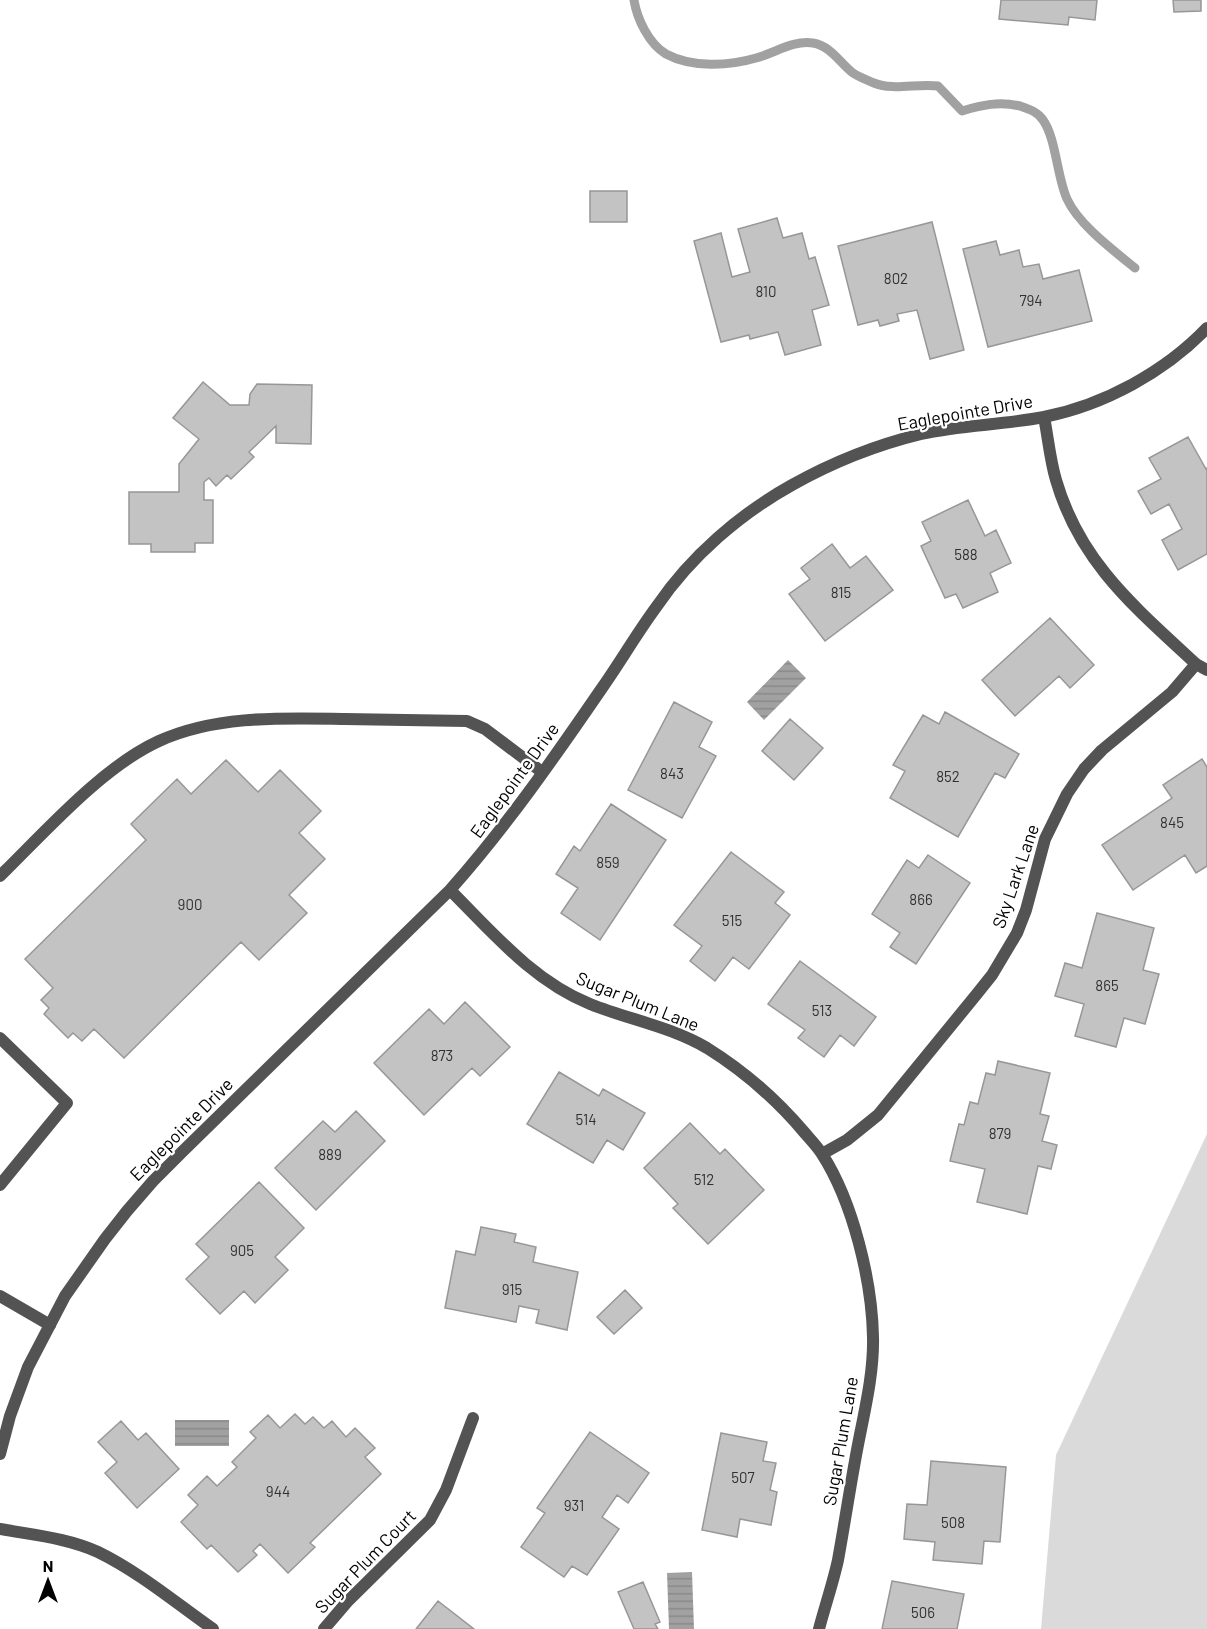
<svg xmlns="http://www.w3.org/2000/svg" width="1207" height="1629" font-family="Barlow,sans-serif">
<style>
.green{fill:#dadada}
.water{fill:url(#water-rules)}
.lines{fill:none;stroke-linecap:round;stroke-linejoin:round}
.stream{stroke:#a1a1a1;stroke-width:9}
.building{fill:#c3c3c3;stroke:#979797;stroke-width:1.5}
.service{stroke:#535353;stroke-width:12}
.minor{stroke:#535353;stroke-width:12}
.labels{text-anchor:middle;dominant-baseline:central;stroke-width:4.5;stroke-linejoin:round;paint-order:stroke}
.number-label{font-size:15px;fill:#313131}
.street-label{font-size:18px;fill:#000;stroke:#fff}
</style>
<defs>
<pattern id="water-rules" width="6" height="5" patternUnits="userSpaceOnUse" patternTransform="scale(1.5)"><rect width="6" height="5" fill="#a1a1a1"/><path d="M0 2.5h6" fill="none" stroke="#898989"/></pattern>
</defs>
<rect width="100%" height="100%" fill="#fff"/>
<path class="green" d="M1207,1134V1629H1041L1056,1455Z"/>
<path class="water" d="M788,660L806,678L764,720L747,702Z
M175,1420H229V1446H175Z
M692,1572L694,1629H669L667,1573Z"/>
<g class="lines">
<path class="stream" d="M634,0C637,19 649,44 666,54C692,68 729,66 756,58C775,53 793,40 813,43C831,46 840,63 853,73C859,77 867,80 874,83C893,91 918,83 938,86L962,111C982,105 999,101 1020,106C1029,109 1038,112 1043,120C1056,138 1057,177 1067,199C1079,225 1113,250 1135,268"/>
</g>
<path class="building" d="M1001,0H1097L1095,20L1069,17L1068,25L999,19Z
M1173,0H1201V11L1174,12Z
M590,191H627V222H590Z
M777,218L783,238L802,233L809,259L815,257L829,305L812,310L821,345L785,355L778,332L750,339L749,335L721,342L694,241L721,233L732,277L750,272L738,229Z
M932,222L964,350L930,359L917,310L897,314L899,321L880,326L878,320L858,325L838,246Z
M996,241L1000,255L1019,250L1023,267L1039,264L1043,279L1079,270L1092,321L988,347L963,249Z
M203,382L230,405H249L250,394L257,384L312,385L311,444L276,443V426L249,452L254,457L231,479L227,475L216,486L209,478L204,482V500H213V543H195V552H151V544H129V492H179V464L199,439L173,418Z
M1188,437L1206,469L1207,468V554L1178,570L1162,540L1182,529L1169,504L1151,514L1138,491L1161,479L1149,458Z
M968,500L985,536L996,530L1011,563L990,573L998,592L963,608L956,594L945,598L921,546L931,541L922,522Z
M832,544L850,568L866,556L893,590L825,641L789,594L810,579L801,568Z
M1050,618L1094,665L1070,688L1059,676L1015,716L982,680Z
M674,702L712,722L699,747L716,756L682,818L628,790Z
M945,712L1019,754L1005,778L995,773L958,837L890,798L905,771L893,765L923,715L939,724Z
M790,719L823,748L794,780L762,751Z
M1202,759L1207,767V866L1196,873L1185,855L1133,890L1102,845L1172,798L1163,785Z
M226,760L258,792L280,770L321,811L299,833L325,859L289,895L307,913L259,960L241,942L124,1058L94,1029L82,1041L73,1033L68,1038L44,1014L49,1008L41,1000L53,988L25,959L146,840L131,824L177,779L191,794Z
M611,804L666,840L600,940L561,913L578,888L556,874L574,846L580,851Z
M731,852L784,892L775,903L790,915L749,969L733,957L715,981L690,961L702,946L674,925Z
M928,855L970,883L916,964L890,947L900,933L872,914L907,860L919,868Z
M1097,913L1154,928L1143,970L1159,974L1145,1024L1124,1018L1116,1047L1075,1036L1084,1004L1055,996L1065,963L1082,968Z
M800,961L876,1017L854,1046L840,1035L824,1057L798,1038L805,1030L768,1004Z
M465,1002L510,1047L480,1076L472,1068L424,1115L374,1063L429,1009L444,1024Z
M998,1061L1050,1073L1040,1114L1049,1116L1042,1141L1057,1145L1051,1169L1038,1166L1027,1214L977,1202L985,1169L950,1161L959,1124L964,1125L970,1102L978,1104L986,1073L995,1075Z
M559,1072L599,1096L603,1089L645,1113L623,1150L607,1140L593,1163L527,1124Z
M356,1111L385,1141L316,1210L275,1168L323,1121L335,1132Z
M690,1123L720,1154L725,1149L764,1190L708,1244L673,1208L678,1204L644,1168Z
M259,1182L304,1228L275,1257L288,1270L255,1303L244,1291L220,1314L186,1279L209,1257L196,1244Z
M481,1227L516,1234L514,1242L536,1247L533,1262L578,1272L567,1330L536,1323L539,1310L519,1306L516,1322L445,1308L456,1251L475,1255Z
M625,1290L642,1308L614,1334L597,1317Z
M295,1414L305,1424L313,1417L324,1428L332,1421L346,1437L355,1428L375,1448L365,1457L381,1474L310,1543L315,1547L288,1573L260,1544L253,1551L257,1555L238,1572L211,1545L207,1549L181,1522L198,1505L188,1495L207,1476L217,1486L237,1467L232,1462L256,1438L250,1432L268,1415L280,1428Z
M121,1421L138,1440L146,1433L179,1469L137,1508L105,1473L117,1462L98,1442Z
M590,1432L649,1473L628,1503L617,1495L602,1517L619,1529L587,1575L572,1566L564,1577L521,1547L545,1513L537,1508Z
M721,1433L767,1442L763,1461L776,1463L770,1490L777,1492L771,1525L740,1519L737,1537L702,1530Z
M931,1461L1006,1467L1000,1542L984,1541L982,1564L933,1560L935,1542L904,1539L907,1504L927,1505Z
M892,1581L964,1594L957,1629H882Z
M643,1582L660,1622L655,1624L658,1629H634L618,1592Z
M438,1601L474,1629H416Z"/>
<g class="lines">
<path class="service" d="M0,876C45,832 102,767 159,741C216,715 283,718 344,719C385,720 426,720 467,721L485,729L542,772
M0,1038L67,1103L0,1185
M0,1296L50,1325"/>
<path class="minor" d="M1044,417C1048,437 1050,460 1056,480C1080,563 1136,608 1196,664L1207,670
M450,890C493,933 533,981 590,1004C630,1020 669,1026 707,1048C744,1071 776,1099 804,1132C810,1139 817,1146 822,1154C853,1202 872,1281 873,1337C874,1378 862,1420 855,1461C849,1494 844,1527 838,1560C833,1583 825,1606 819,1629
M822,1154L847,1140L878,1115L976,995L992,975L1017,933L1026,910L1045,839L1067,794L1084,769L1102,750L1172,692L1196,664
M0,1454L10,1416L28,1367L65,1296L105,1239L127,1211L153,1181L183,1151L450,890C506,827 554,758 602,688C621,661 637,633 657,606C691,556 740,514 792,485C833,462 876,445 921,434C961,425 1003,425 1044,417C1104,405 1165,372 1207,328
M0,1529C33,1535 68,1538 98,1552C139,1572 176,1603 213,1629
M324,1629L347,1602L430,1520L446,1490L473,1418"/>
</g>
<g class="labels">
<g class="number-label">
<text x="896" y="278">802</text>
<text x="766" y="291">810</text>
<text x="1031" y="300">794</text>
<text x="966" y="554">588</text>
<text x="841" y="592">815</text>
<text x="672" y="773">843</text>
<text x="948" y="776">852</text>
<text x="1172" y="822">845</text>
<text x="608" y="862">859</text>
<text x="921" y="899">866</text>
<text x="190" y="904">900</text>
<text x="732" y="920">515</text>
<text x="1107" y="985">865</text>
<text x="822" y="1010">513</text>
<text x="442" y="1055">873</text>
<text x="586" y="1119">514</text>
<text x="1000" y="1133">879</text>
<text x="330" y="1154">889</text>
<text x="704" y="1179">512</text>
<text x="242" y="1250">905</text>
<text x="512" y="1289">915</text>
<text x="743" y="1477">507</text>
<text x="278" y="1491">944</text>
<text x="574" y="1505">931</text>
<text x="953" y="1522">508</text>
<text x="923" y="1612">506</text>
</g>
<g class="street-label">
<text transform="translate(965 412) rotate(-10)">Eaglepointe Drive</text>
<text transform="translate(514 780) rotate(-54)">Eaglepointe Drive</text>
<text transform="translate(1015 876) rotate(-71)">Sky Lark Lane</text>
<text transform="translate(638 1001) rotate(22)">Sugar Plum Lane</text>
<text transform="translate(181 1129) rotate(-45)">Eaglepointe Drive</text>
<text transform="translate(840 1441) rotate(-80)">Sugar Plum Lane</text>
<text transform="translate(365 1561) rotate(-46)">Sugar Plum Court</text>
</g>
</g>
<g transform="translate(48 1581)" stroke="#ffffff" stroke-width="4.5" paint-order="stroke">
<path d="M0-4.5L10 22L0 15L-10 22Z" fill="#000000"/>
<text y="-9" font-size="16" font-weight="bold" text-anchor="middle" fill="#000000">N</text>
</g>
</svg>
